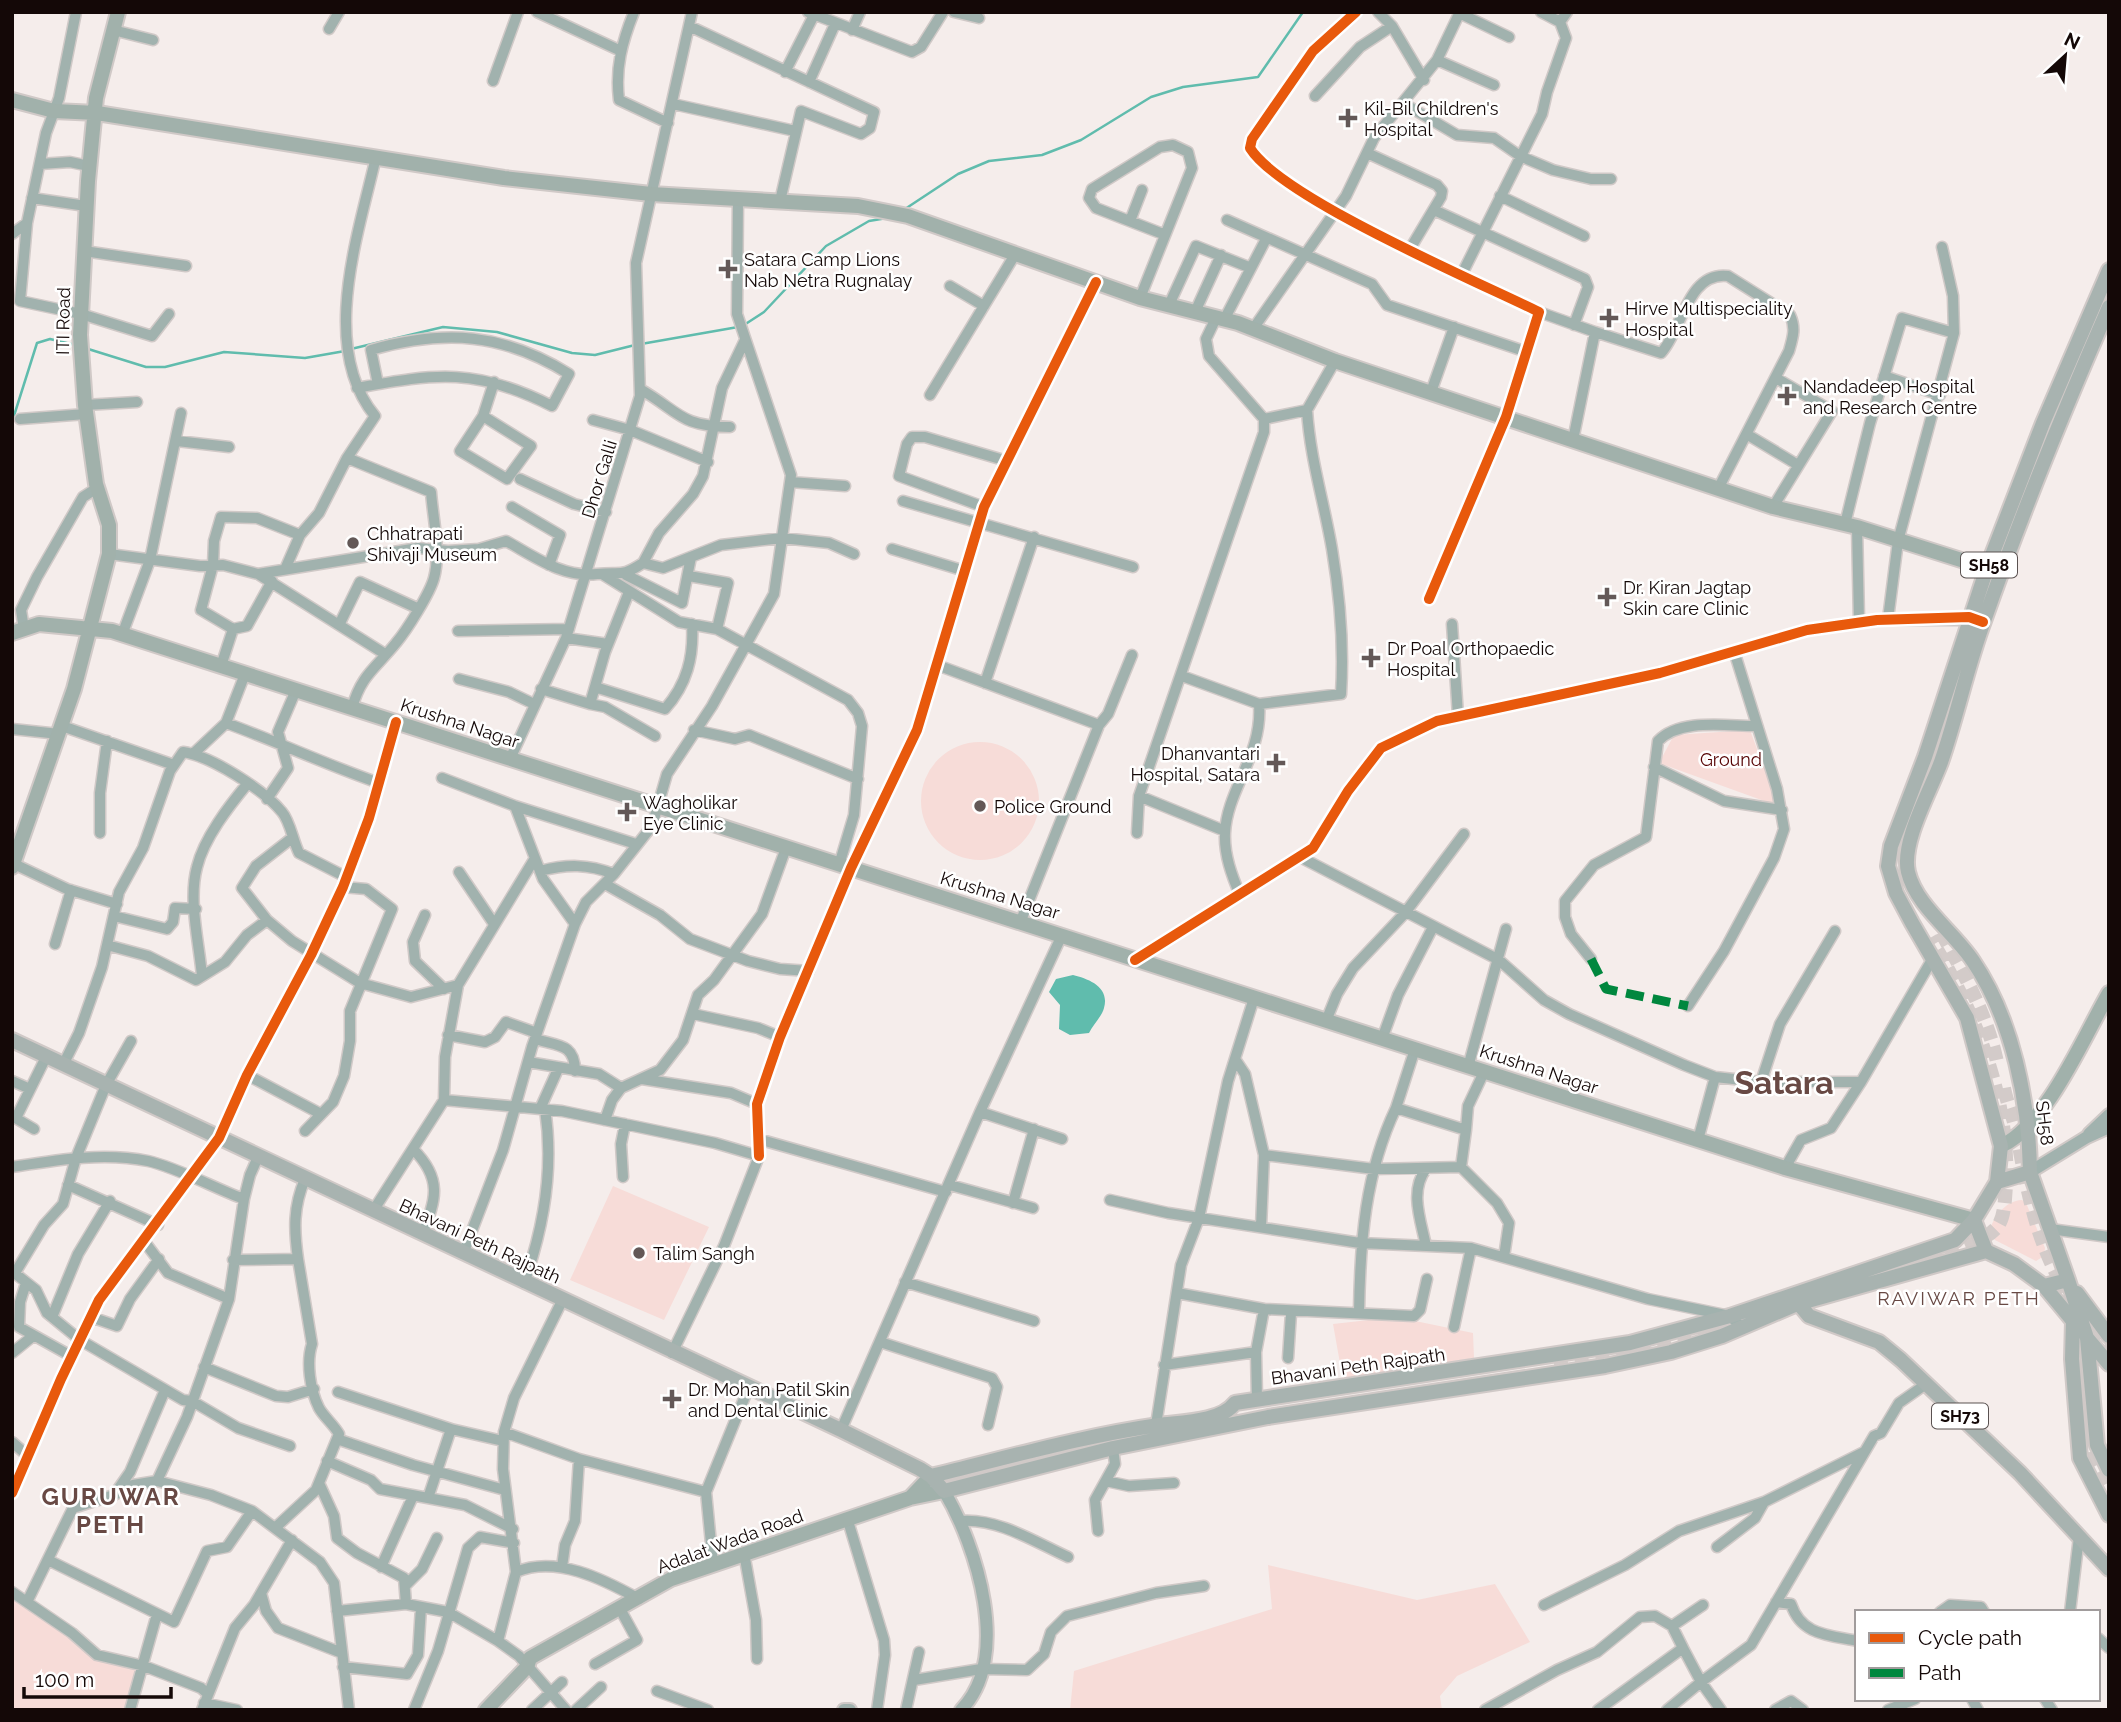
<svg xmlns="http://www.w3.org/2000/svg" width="2121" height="1722" font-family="Raleway,sans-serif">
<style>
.green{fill:#f7dcd8}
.water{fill:#60bcad}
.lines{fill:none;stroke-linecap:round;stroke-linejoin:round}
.stream{stroke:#60bcad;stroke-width:2.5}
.primary-tunnel{stroke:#d3cbc9;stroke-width:14;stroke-dasharray:14 7;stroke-linecap:butt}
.minor-casing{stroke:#d0c9c7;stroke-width:13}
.tertiary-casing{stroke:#d0c9c7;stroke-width:16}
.secondary-casing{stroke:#d0c9c7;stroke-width:18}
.primary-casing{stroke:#d0c9c7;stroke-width:18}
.minor{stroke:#a1b2ae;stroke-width:10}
.tertiary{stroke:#a1b2ae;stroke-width:12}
.secondary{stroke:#a1b1ab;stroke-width:14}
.primary{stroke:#a8b3b0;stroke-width:14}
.quiet{stroke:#00873e;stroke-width:9;stroke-dasharray:18 9;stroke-linecap:butt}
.cycleway-casing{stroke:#fff;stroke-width:15}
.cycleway{stroke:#e8590c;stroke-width:10}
.poi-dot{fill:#635857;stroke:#fff;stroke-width:2.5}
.labels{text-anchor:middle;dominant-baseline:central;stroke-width:5;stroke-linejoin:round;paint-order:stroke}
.shield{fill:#fff;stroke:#5a5251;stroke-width:2}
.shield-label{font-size:16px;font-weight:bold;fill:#140807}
.poi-label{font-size:18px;fill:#140807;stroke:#fff;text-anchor:start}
.street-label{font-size:18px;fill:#140807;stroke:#fff}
.park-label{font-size:18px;fill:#550202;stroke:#fff}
.neighbourhood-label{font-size:19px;letter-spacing:2px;fill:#684944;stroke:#fff}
.district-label{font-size:24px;font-weight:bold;letter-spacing:2px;fill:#684944;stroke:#fff}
.town-label{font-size:32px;font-weight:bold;fill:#684944;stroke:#fff}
</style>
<rect width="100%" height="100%" fill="#f5edeb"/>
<path class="green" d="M1750,730L1778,806L1659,763L1674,735Z
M921 801a59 59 0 1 1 118 0a59 59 0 1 1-118 0Z
M613,1186L709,1227L664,1320L570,1280Z
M2022,1200L2026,1203L2045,1248L2044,1256L2036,1261L1995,1240L1989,1233C1993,1217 2005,1201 2022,1200Z
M1396,1317L1473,1333L1474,1358L1343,1380L1333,1324Z
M1268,1565L1417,1600L1495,1584L1530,1642L1457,1676L1440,1696L1442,1710H1070L1074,1671L1272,1609Z
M12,1592L97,1655L141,1665L126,1710H12Z"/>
<path class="water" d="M1073,975C1089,979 1110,987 1104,1008C1102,1016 1093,1025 1089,1033L1070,1035L1059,1029L1060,1005L1049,992L1056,979Z"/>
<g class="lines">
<path class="stream" d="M905,209L958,174L989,161L1042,155L1081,140L1151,97L1183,87L1258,77L1303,12
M744,325L764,312L826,246L869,221L887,218
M641,344L738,327
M85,348L146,367H165L224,352L305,358L345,351
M351,349L443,327L497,332L572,353L595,355L635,345
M12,422L37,343L50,339L75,345"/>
<path class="primary-tunnel" d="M1941,932C1964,974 1987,1015 1997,1062
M2004,1088C2007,1103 2013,1116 2016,1130C2027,1188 2035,1240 2066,1291
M1885,1271C1915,1261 1979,1250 1998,1226C2005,1216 2005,1197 2006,1185C2010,1097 1975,1012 1930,938
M2078,1312L2109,1349
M1554,1364L1624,1353L1747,1320
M2088,1410L2093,1455L2109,1485"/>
<g class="minor-casing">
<path id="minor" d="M537,12L621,51
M634,12C622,42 615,68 619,100L668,123
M808,12L912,52L921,47L943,12
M954,12L979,18
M1356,12L1313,51L1252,139L1250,148C1281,198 1478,282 1539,312L1506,417L1429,599
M1378,12L1392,26L1424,80
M1541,12L1560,22L1567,12
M1459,13L1509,37
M689,26L874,112L870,128L861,134L801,111L780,201
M329,29L339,12
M113,30L153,40
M852,30L860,12
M1437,60L1494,85
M785,72L814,15
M493,81L518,12
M809,82L835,24
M1315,96L1360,47L1392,26
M1403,103L1457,135L1494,138L1520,156L1553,170L1591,179H1611
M673,104L795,131
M1367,153L1437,185L1442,191L1441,197L1410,249
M40,164L70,162L89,166
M1500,196L1584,236
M32,198L86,206
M1434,210L1585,279L1588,287L1574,325
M1227,220L1372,284L1387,305L1527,352
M1130,221L1142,190
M27,223L20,301L81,314L152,336L169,314
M12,234L27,223L46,133L59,98L76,12
M84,251L186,266
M1462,274L1542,114L1547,92L1566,38L1560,22
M950,286L984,306
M1140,298L1192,168L1188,152L1173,145L1160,147L1092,189L1089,198L1096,208L1163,234
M1169,305L1196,246L1251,268
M1195,312L1221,255
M1539,312L1595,332L1573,440
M1224,320L1266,239
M1253,329L1346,196L1374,138L1437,60L1460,12
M1595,332L1661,353C1682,331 1687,271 1728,276L1790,315C1796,328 1793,337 1789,351L1718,489
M745,340L722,388L703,476L693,494L659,533L643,563L663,568L721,545L782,538L829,543L854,554
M1884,376L1940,395
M357,388C437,373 477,368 552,406L569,374C503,333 445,329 371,350L378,384
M640,389C680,412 679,426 730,427
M1431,392L1454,327
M930,395L1016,253
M85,405L137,402
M483,416L460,451L507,479L531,446L483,416L494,382
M20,419L86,414
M1264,419L1307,410L1335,361
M593,420L630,430L708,462
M1748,435L1798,465
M177,441L229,447
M347,458L431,492C433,519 441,552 434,578C430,593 407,630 396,643C376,668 361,675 352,708
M520,479L574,504L606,512
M790,482L845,486
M903,501L1133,567
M512,507L560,535L549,565
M984,507L899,476L907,444L912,437H925L1007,461
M1773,507L1832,411L1776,378
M1845,524L1870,423L1902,318L1954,333
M1857,527L1859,621
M892,549L965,571
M109,554L200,566L223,565L258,574L418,548L448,551L479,549L506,541C535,557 563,578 597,574C622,571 620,578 643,563
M286,567L300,535L319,513L347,458L375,416C319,348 358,235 376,157
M258,574L385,654
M602,574L679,622L717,629L848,700L858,713L862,726L854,815L839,865
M626,575L682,603L691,557
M689,576L728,583L717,629
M1888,619L1898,541L1954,333L1953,296L1942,247
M340,623L360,582L417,608
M1452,624L1458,716
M24,629L21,610L37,577L83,497L97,488
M233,629L247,626L272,581
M458,631L569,629
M122,635L150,560L181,413
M566,638L608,644
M937,665L1099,725
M221,666L233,629L201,610L213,565L214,541L221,517L257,518L300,535
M1182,676L1259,704C1263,755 1227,789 1225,833C1224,855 1232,876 1240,895
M459,679L509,692L534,704
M985,683L1034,537
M595,687L665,709C687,684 694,657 692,624
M541,689L590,704L605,652L629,592
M590,704L605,707L655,736
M1259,704L1341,694C1344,646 1340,597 1332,549C1324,502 1310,458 1307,410
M226,723C278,742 327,765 379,783
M62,726L174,765
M12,729L59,734
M694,730L735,739L749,735L858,779
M193,754L226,723L245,674
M510,759L566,638L640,396L636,263L692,12
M1654,767L1724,801L1782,810
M442,778L515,806L636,844
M1139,796L1225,831
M267,799L288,768L278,732L296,690
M100,833V793L107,741
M1137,833L1139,796L1264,432V419L1209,356L1206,339L1216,318
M292,838L256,866L242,888L267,920L292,941L360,983L411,997L458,985L535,858
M1300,857L1499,960L1544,1000L1569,1014L1684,1065L1715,1077L1761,1082H1861
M12,863L67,889L117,904
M540,871C567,864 588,864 614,874
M459,872L494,924
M605,884L660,915L690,939L748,961L780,969L809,971
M425,915L413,942L415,961L444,989
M114,916L167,929L173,922L175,908L196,909
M1020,923L1099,725L1108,714L1132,655
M575,924L586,902L614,874L652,826L667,774L712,706L774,594L791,475L737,314L738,198
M55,944L71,890
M107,945L148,956L196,980L225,962L247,935L267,920
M1591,959L1571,934L1565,917V901L1594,865L1646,837L1658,741C1680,718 1726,726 1755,726
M1135,960L1313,848L1348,791L1381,748L1437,721L1660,673L1807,630L1877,620H1976
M202,976C199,942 188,900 197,867C204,838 229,806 248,783
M1688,1006L1724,951L1774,858L1784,829L1777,789L1734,651
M693,1014L758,1028L780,1037
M1326,1021L1337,994L1353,968L1405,913L1464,834
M448,1035L485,1042L495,1037L506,1022L537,1033
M535,1039C557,1046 575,1043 575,1071
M1382,1039L1398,995L1433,927
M1415,1049L1396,1108L1466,1130L1461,1167
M1235,1059L1245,1074L1264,1155
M528,1062L599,1074L621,1088
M63,1065L79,1033L102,967L119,892L143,848L170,771L183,752C211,756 264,790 282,812C290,821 293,841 299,853L346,877
M1468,1067L1506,929
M247,1075L321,1114
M642,1079L731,1093L757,1104
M12,1081L30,1089
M1761,1082L1780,1024L1835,931
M444,1100L445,1057L458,985
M540,1109L558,1069
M980,1112L1062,935
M12,1116L34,1129
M16,1118L46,1057
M605,1120L612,1100L621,1088L660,1070L683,1040L698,995L714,980L762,914L786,848
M1466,1130L1468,1106L1484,1072
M305,1131L333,1102L344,1076L350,1041V1011L392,909L366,889L343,887
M758,1139L946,1192
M1698,1140L1715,1077
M413,1149C442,1178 437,1199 422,1234
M759,1156L757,1104L780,1037L851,868L917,730L984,507L1096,282
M12,1167C57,1160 103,1152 148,1161C176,1167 216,1189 244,1199
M1785,1168L1801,1140L1831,1128L1861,1082L1933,958
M1426,1169C1409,1191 1421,1221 1426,1246
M623,1177L621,1144L625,1124
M68,1185L158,1225
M950,1185L1033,1208
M1110,1200L1168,1213L1360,1243L1471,1248L1648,1299L1730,1316L1742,1328
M1013,1203L1034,1129
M373,1211L444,1100L562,1111L715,1143L759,1156L724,1246L672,1353
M1261,1227L1264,1155L1374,1169L1461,1167L1497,1203L1509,1223L1504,1257
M2050,1229L2109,1237
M144,1241L168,1273L229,1299
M463,1254L503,1150L532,1047L575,924L543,879L515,806
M233,1260L298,1259C294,1230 293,1207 305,1179
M12,1271L36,1290L47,1313L80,1340L183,1400L192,1401L238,1428L290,1446
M15,1273L44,1225L63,1204L76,1158L106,1085L131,1041
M905,1282L1034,1321
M26,1283L20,1302L19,1327L71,1356
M524,1283C544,1227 554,1168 545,1109
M1177,1293L1264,1309L1256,1352L1257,1400
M562,1301L514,1398L504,1432L503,1469L516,1572L498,1641L519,1656L566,1710
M1264,1309L1414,1316L1420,1310L1427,1279
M1359,1313C1360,1242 1365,1173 1396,1108
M52,1317L78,1254L110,1201
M91,1317L117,1326L130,1299L159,1259
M1454,1327L1471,1248
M880,1342L992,1378L997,1387L988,1425
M12,1353L33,1336
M1288,1358L1291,1313
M1164,1365L1256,1352
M204,1367L276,1396L288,1397L314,1389
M338,1392L451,1429L503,1441
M1156,1425L1181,1265L1199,1218L1228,1081L1254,998
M841,1430L980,1112L1062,1139
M504,1432L579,1459L706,1492
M337,1439L413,1465L505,1490
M12,1442L28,1456
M327,1461L371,1480L380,1489L465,1505L513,1529
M157,1481L187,1417L229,1299L244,1199L250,1175L258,1157
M1106,1481L1129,1486L1174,1483
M319,1483L334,1516L337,1538L357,1553L404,1578L406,1604
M12,1493L61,1379L99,1300L219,1138L247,1075L311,955L343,887L369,818L396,722
M114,1495L133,1485L157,1481L211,1495L252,1511L320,1562L334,1583L349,1710
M428,1498L451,1429
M848,1521L884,1640L885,1655L877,1710
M961,1521C998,1518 1035,1542 1068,1557
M275,1528L316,1490L339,1434C334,1425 324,1417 319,1408C310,1390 306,1362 312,1344L298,1259
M1098,1531L1095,1500L1115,1464L1113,1448
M1717,1547L1755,1518L1764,1502
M744,1553L756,1620L757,1659
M48,1560L174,1622L207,1551L227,1547L252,1511
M713,1564L706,1492L748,1389
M381,1567L413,1496
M562,1567L565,1545L575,1521L579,1459
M516,1572C556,1555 603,1579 639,1599
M405,1586L422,1569L437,1538
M12,1592L72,1633L97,1655L144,1666L201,1688L208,1694
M261,1593L266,1611L278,1628L342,1653
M28,1600L73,1508L114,1495L130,1472L165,1390
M1776,1602L1791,1604C1801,1635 1828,1635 1857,1641
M1544,1605L1625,1565L1679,1531L1764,1502L1864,1452
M337,1611L406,1604L448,1612L498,1641
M1940,1612L1950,1605L1981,1607L1984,1612
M2070,1612L2079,1537
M2098,1638L2109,1648
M1683,1648L1701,1682L1751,1645L1874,1436L1881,1433L1899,1403L1926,1384
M595,1664L637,1640L619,1607
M343,1667L407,1674L418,1655L421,1607
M914,1680L981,1669L1027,1670L1044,1654L1051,1632L1067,1616L1156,1593L1204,1586
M657,1691L708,1710
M1972,1699L1978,1710
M2045,1699L2052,1710
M204,1703L237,1710
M130,1710L157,1614
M202,1710L235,1628L254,1605L292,1540
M414,1710L438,1651L468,1548L480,1537L514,1543
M532,1710L562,1682
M576,1710L601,1687
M906,1710L919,1652
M1485,1710L1557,1670L1597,1652L1640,1617L1655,1616L1672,1626
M1598,1710L1683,1648L1672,1626L1703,1605
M1667,1710L1701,1682L1721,1710
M1775,1710L1791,1701L1803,1710
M1888,1710L1915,1699"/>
</g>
<g class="tertiary-casing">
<path id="tertiary" d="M2089,1134L2109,1115
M2030,1172L2087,1137L2109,1127
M944,1491C977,1546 1012,1658 961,1710
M844,1710H850"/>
</g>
<g class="secondary-casing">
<path id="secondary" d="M12,100L54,111L97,113L504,178L651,194L858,206L908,216L1140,298L1238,323L1335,361L1773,507L1857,527L1999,572
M12,633L39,624L112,631L1785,1168L1974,1220
M12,867L74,689L109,554V525L96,484L85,405L80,335L88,181L96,98L118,12
M2001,1146C2047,1125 2084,1036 2109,993
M910,1498L944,1491
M486,1710L527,1667L530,1658L671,1579L910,1498L931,1476"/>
</g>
<g class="primary-casing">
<path id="primary" d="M12,1040L841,1430L920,1469L931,1476L944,1491L1113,1448L1268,1417L1605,1366L1671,1352L1722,1336L1797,1304L1986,1251
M2030,1172C2029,1102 2013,1020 1973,961C1954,932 1916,906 1908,872C1901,842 1930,792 1941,762C1957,716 1967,667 1984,621C2021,515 2064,410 2109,307
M1997,1182L2001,1146L1967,1018L1912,923L1896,893L1888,866L1891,846L1925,757L1987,568L2043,423L2109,270
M2068,1280L2087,1338L2097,1445L2109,1470
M2044,1286L2073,1321L2072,1359L2080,1458L2109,1515
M2077,1293L2109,1336
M1794,1298L1809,1316L1879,1342L1901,1360L2020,1473L2109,1569
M2087,1338L2109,1364
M931,1476C1006,1458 1082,1436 1159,1425C1181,1422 1221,1422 1235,1403L1630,1343L1730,1316L1955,1240L1974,1220L1997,1182L2030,1172L2068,1280L2044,1286L2014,1264L1986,1251L1974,1220"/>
</g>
<use href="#minor" class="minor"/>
<use href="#tertiary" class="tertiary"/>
<use href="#secondary" class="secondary"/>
<use href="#primary" class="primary"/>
<path class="quiet" d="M1591,959L1606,989L1688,1006"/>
<g class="cycleway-casing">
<path id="cycleway" d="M1356,12L1313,51L1252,139L1250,148C1281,198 1478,282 1539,312L1506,417L1429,599
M1135,960L1313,848L1348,791L1381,748L1437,721L1660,673L1807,630L1877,620L1969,617L1983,622
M759,1156L757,1104L780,1037L851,868L917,730L984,507L1096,282
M12,1493L61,1379L99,1300L219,1138L247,1075L311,955L343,887L369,818L396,722"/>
</g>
<use href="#cycleway" class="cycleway"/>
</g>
<g class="poi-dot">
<path d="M1344.5 107.5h7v7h7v7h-7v7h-7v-7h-7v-7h7z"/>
<path d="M724.5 258.5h7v7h7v7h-7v7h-7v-7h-7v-7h7z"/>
<path d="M1605.5 307.5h7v7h7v7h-7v7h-7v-7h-7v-7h7z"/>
<path d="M1783.5 385.5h7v7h7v7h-7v7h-7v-7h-7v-7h7z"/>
<circle cx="353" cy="543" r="7"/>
<path d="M1603.5 586.5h7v7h7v7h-7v7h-7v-7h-7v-7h7z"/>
<path d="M1367.5 647.5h7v7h7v7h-7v7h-7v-7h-7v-7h7z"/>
<path d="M1272.5 752.5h7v7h7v7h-7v7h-7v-7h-7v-7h7z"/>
<circle cx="980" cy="806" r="7"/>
<path d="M623.5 801.5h7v7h7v7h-7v7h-7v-7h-7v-7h7z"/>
<circle cx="639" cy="1253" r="7"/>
<path d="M668.5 1388.5h7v7h7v7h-7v7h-7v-7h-7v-7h7z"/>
</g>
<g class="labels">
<g class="shield">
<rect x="1961" y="552.5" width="56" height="25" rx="5"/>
<rect x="1932" y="1403.5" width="56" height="25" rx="5"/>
</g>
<g class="shield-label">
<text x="1989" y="565">SH58</text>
<text x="1960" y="1416">SH73</text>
</g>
<g class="poi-label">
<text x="1364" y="108">Kil-Bil Children's<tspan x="1364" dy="21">Hospital</tspan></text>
<text x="744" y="259">Satara Camp Lions<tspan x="744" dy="21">Nab Netra Rugnalay</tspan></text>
<text x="1625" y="308">Hirve Multispeciality<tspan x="1625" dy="21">Hospital</tspan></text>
<text x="1803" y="386">Nandadeep Hospital<tspan x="1803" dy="21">and Research Centre</tspan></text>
<text x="367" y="533">Chhatrapati<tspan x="367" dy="21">Shivaji Museum</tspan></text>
<text x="1623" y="587">Dr. Kiran Jagtap<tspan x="1623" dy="21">Skin care Clinic</tspan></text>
<text x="1387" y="648">Dr Poal Orthopaedic<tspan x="1387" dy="21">Hospital</tspan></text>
<text x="1260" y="753" text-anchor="end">Dhanvantari<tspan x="1260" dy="21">Hospital, Satara</tspan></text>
<text x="643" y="802">Wagholikar<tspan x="643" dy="21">Eye Clinic</tspan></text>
<text x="994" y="806">Police Ground</text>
<text x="653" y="1253">Talim Sangh</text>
<text x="688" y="1389">Dr. Mohan Patil Skin<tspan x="688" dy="21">and Dental Clinic</tspan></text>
</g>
<g class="street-label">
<text transform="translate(63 321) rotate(-89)">ITI Road</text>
<text transform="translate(599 479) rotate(-73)">Dhor Galli</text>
<text transform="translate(460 723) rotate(18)">Krushna Nagar</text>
<text transform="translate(1000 895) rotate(17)">Krushna Nagar</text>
<text transform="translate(1539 1069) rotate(18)">Krushna Nagar</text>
<text transform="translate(2045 1123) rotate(83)">SH58</text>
<text transform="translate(480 1241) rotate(25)">Bhavani Peth Rajpath</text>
<text transform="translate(1358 1366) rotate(-8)">Bhavani Peth Rajpath</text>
<text transform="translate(730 1541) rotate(-20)">Adalat Wada Road</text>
</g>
<g class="park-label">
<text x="1731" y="759">Ground</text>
</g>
<g class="neighbourhood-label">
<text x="1959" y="1298">RAVIWAR PETH</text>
</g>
<g class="district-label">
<text x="111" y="1496">GURUWAR<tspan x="111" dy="28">PETH</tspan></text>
</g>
<g class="town-label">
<text x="1784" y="1082">Satara</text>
</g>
</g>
<rect width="2121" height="1722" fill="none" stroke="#140807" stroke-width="28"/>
<rect x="1855" y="1610" width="245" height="91" fill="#ffffff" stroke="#a19c9c" stroke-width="2"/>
<rect x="1869" y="1633" width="35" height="10" fill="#e8590c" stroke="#a19c9c" stroke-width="2"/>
<text x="1918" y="1645" font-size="21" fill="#140807">Cycle path</text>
<rect x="1869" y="1668" width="35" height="10" fill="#00873e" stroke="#a19c9c" stroke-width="2"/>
<text x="1918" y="1680" font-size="21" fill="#140807">Path</text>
<g transform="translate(2065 56) rotate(26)" stroke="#ffffff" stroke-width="5" paint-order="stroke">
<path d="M0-5L12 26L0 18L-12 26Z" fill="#140807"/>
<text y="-10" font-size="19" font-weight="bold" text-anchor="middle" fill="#140807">N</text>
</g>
<path d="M24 1687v10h147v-10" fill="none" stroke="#140807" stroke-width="3.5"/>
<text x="35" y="1687" font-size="21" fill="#140807" stroke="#ffffff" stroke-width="5" paint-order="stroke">100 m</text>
</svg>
